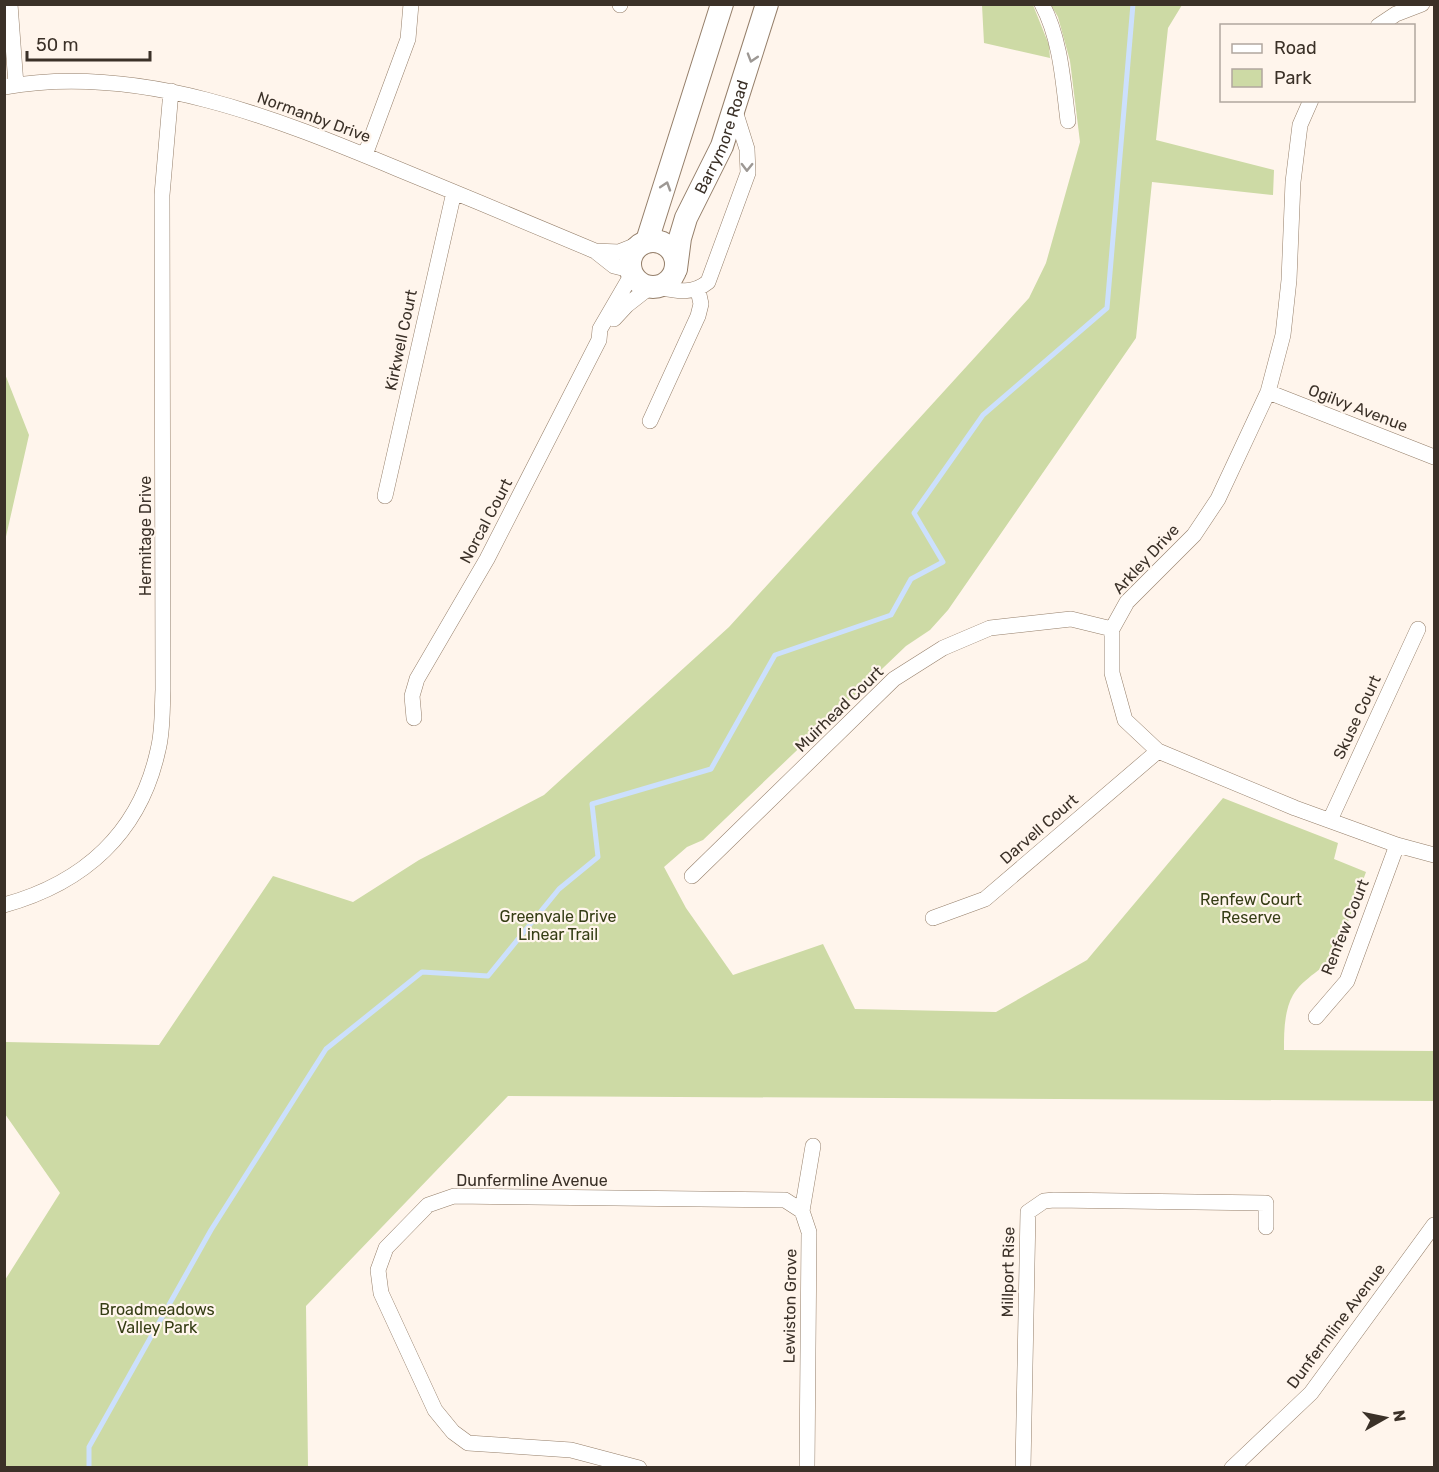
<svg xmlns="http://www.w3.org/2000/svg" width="1439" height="1472" font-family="Rubik,sans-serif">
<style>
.green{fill:#cddaa5}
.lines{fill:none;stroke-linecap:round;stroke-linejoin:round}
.stream{stroke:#cce0fd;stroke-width:5}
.street-casing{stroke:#957f6a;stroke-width:16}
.secondary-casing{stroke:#957f6a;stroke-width:24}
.street{stroke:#fff;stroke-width:15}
.secondary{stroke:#fff;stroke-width:22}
.oneway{stroke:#9d9894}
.labels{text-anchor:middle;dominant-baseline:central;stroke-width:4.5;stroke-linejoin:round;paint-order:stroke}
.street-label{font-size:16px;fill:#3b3128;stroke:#fff5ec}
.park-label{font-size:16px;fill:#353d14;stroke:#fff5ec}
</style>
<rect width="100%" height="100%" fill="#fff5ec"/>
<path class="green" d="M982,5H1033L1049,45L1050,58L984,43Z
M1051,5H1182L1168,28L1156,140L1274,170L1273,195L1152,182L1136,338L948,610L930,630L906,646L703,840L687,847L664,867L686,908L733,975L823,944L855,1009L996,1012L1087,960L1223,798L1338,843L1334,859L1366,872L1337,952C1326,968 1303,978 1293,995C1284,1011 1284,1032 1284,1050L1434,1051V1101L508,1096L306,1306L308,1467H5V1280L60,1193L5,1114V1042L159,1045L273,876L353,902L419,860L544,795L729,627L1029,298L1046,263L1080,142L1070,61L1058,17Z
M5,374L29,435L5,541Z"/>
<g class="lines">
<path class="stream" d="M89,1468V1447L211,1230L326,1049L422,972L488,976L559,889L598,857L592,804L711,769L775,655L891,615L911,579L943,562L914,513L983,415L1107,308L1133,4"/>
<g class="street-casing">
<path id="street" d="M10,4L16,85
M620,4V5
M1042,4C1061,40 1063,82 1068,121
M1378,26L1396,14L1422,4
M4,87C141,63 275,118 398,169C464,196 529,223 595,251L619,252L644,242
M1311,100L1300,125L1293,182L1289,280L1283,335L1268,392L1218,499L1194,535L1127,602L1112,629V673L1125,720L1158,751L1295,808L1397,845L1434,855
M365,155L408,39L411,4
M595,251L614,266L630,270
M658,287C677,291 692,295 708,282L748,173L747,149L735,111
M614,319L627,305L650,287
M1268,392L1434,457
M650,421L698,316L701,304L698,290
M385,496L454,192
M414,718L412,696L417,679L487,559L599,340L600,329L632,274
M1330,820L1418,629
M692,876L894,679L943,648L990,628L1071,619L1112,629
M4,905C84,883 140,833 158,750C163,731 162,709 163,690L162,195L171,91
M933,918L985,899L1158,751
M1316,1017L1347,981L1397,845
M639,1468L571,1450L468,1443L453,1432L435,1410L381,1293L378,1270L386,1248L428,1205L454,1196L785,1200L802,1211
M807,1468L809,1232L802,1211L813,1146
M1023,1468L1028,1212L1044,1201L1054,1200L1266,1203V1227
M1232,1468L1311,1393L1434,1225"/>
</g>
<g class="secondary-casing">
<g id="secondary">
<circle cx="653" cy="264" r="23"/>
<path d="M647,241L722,4"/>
<path id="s1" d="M676,269L680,238L686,218L722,146L767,4"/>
</g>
</g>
<use href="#street" class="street"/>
<use href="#secondary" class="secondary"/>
</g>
<defs><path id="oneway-chevron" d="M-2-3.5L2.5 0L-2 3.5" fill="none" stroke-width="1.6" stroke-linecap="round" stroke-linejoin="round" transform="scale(1.5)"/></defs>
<g class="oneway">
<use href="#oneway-chevron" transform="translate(752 58) rotate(107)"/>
<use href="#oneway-chevron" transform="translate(747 167) rotate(91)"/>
<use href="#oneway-chevron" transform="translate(666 186) rotate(-72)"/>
</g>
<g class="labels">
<g class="street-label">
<text transform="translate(314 117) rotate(20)">Normanby Drive</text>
<text stroke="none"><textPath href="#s1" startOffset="141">Barrymore Road</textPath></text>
<text transform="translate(401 340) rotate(-78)">Kirkwell Court</text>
<text transform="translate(1358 408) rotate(21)">Ogilvy Avenue</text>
<text transform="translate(486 521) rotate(-62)">Norcal Court</text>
<text transform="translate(145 536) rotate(-90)">Hermitage Drive</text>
<text transform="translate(1146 559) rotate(-47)">Arkley Drive</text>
<text transform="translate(839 709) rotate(-44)">Muirhead Court</text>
<text transform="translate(1357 717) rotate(-65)">Skuse Court</text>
<text transform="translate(1039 829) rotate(-41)">Darvell Court</text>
<text transform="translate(1345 927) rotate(-68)">Renfew Court</text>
<text x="532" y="1180">Dunfermline Avenue</text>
<text transform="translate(1008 1272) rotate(-89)">Millport Rise</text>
<text transform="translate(790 1306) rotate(-89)">Lewiston Grove</text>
<text transform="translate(1336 1326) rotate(-53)">Dunfermline Avenue</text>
</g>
<g class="park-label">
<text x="1251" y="899">Renfew Court<tspan x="1251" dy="18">Reserve</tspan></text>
<text x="558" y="916">Greenvale Drive<tspan x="558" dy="18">Linear Trail</tspan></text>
<text x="157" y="1309">Broadmeadows<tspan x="157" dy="18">Valley Park</tspan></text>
</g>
</g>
<rect width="1439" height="1472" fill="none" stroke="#3b3128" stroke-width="12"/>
<rect x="1220" y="24" width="195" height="78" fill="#fff5ec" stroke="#b1a79e" stroke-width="1.5"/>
<rect x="1232" y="44" width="30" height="9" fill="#ffffff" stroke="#b1a79e" stroke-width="1.5"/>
<text x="1274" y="54" font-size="18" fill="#3b3128">Road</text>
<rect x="1232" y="69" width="30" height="18" fill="#cddaa5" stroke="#b1a79e" stroke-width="1.5"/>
<text x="1274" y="84" font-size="18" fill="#3b3128">Park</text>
<g transform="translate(1385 1418) rotate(81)" stroke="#fff5ec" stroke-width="4.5" paint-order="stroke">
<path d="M0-4.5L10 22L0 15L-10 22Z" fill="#3b3128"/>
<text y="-9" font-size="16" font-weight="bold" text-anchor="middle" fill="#3b3128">N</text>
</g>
<path d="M27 51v9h123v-9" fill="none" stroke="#3b3128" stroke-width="3"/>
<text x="36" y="51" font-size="18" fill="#3b3128" stroke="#fff5ec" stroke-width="4.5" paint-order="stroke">50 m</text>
</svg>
